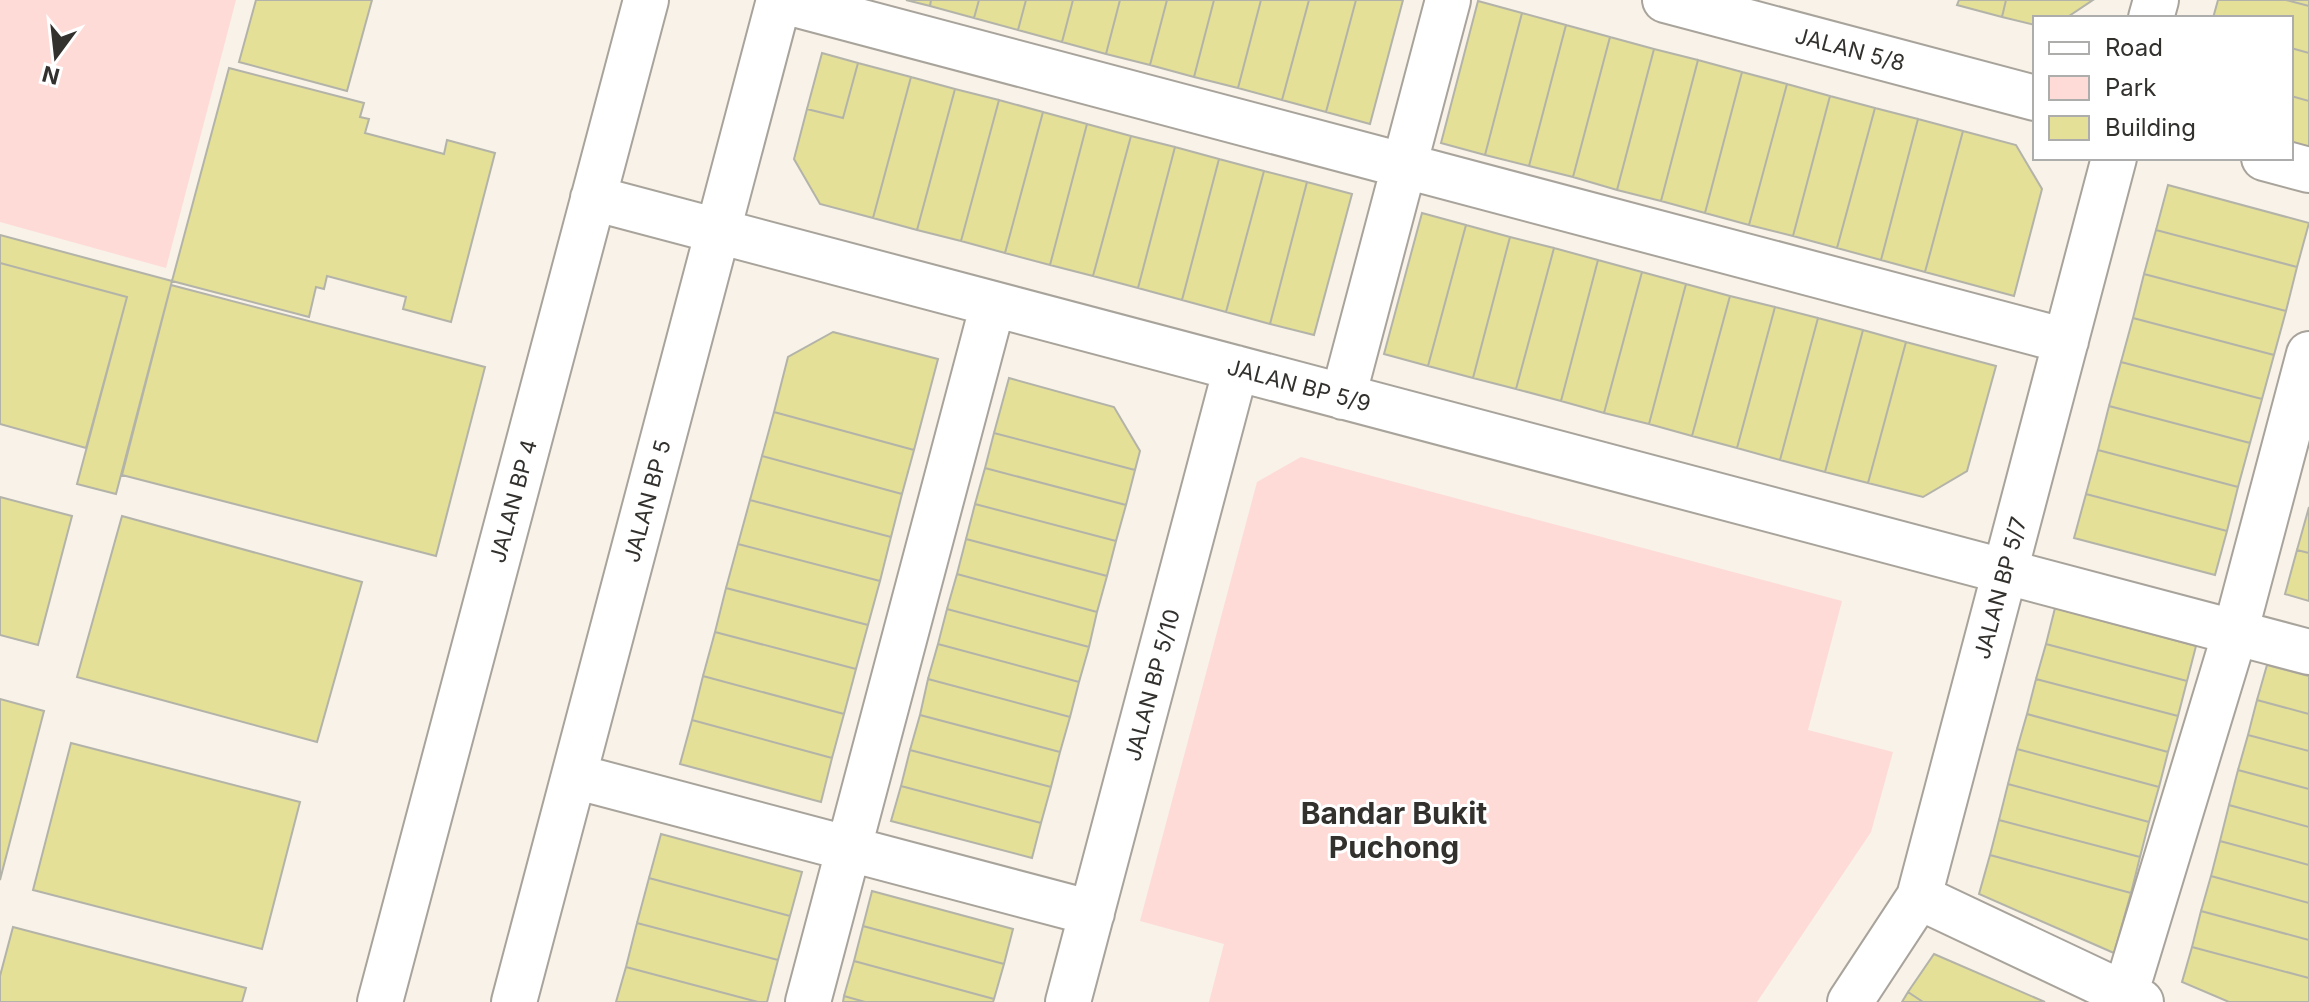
<svg xmlns="http://www.w3.org/2000/svg" width="2309" height="1002" font-family="Inter,sans-serif">
<style>
.green{fill:#fedbd6}
.building{fill:#e4e097;stroke:#b3b3a9;stroke-width:2}
.lines{fill:none;stroke-linecap:round;stroke-linejoin:round}
.minor-casing{stroke:#a8a39b;stroke-width:48}
.minor{stroke:#fff;stroke-width:44}
.labels{text-anchor:middle;dominant-baseline:central;stroke-width:6;stroke-linejoin:round;paint-order:stroke}
.street-label{font-size:22px;fill:#33312e;stroke:#fff}
.district-label{font-size:30px;font-weight:bold;fill:#33312e;stroke:#fff}
</style>
<rect width="100%" height="100%" fill="#f8f2e9"/>
<path class="green" d="M0,0H236L166,268L0,222Z
M1301,457L1842,601L1808,730L1893,752L1871,832L1757,1002H1209L1224,944L1140,921L1257,482Z"/>
<path class="building" d="M256,0H372L347,91L239,62Z
M906,0H931L930,6Z
M931,0H979L974,18L930,6Z
M979,0H1026L1018,30L974,18Z
M1026,0H1073L1062,42L1018,30Z
M1073,0H1120L1106,54L1062,42Z
M1120,0H1167L1150,65L1106,54Z
M1167,0H1214L1194,77L1150,65Z
M1214,0H1261L1238,88L1194,77Z
M1261,0H1309L1282,100L1238,88Z
M1309,0H1356L1326,112L1282,100Z
M1356,0H1403L1370,124L1326,112Z
M1959,0H2006L2002,17L1957,5Z
M2006,0H2093L2066,18H2035V25L2002,17Z
M2218,0H2286L2309,6V53L2291,48V18H2213Z
M2286,0H2309V6Z
M1478,1L1522,13L1485,155L1441,143Z
M1522,13L1566,25L1529,166L1485,155Z
M1566,25L1610,37L1573,177L1529,166Z
M1610,37L1654,49L1617,190L1573,177Z
M2291,48L2309,53V101L2291,96Z
M1654,49L1698,60L1661,201L1617,190Z
M822,53L858,63L843,118L807,109Z
M1698,60L1742,72L1705,213L1661,201Z
M858,63L911,77L873,218L820,204L794,159L807,109L843,118Z
M229,68L364,103L360,117L369,119L365,133L444,154L447,140L495,153L451,322L403,309L406,297L327,276L324,289L316,287L309,317L172,281Z
M1742,72L1787,84L1749,225L1705,213Z
M911,77L955,89L917,230L873,218Z
M1787,84L1830,96L1793,236L1749,225Z
M955,89L999,100L961,241L917,230Z
M1830,96L1875,108L1837,248L1793,236Z
M2291,96L2309,101V147L2291,143Z
M999,100L1043,112L1005,253L961,241Z
M1875,108L1918,119L1881,260L1837,248Z
M1043,112L1087,124L1050,265L1005,253Z
M1918,119L1963,131L1925,272L1881,260Z
M1087,124L1131,136L1093,276L1050,265Z
M1963,131L2016,145L2042,189L2014,296L1925,272Z
M1131,136L1175,147L1138,288L1093,276Z
M1175,147L1219,159L1182,300L1138,288Z
M1219,159L1264,171L1226,312L1182,300Z
M1264,171L1307,182L1270,324L1226,312Z
M1307,182L1352,194L1314,335L1270,324Z
M2168,185L2309,223L2297,267L2156,230Z
M1422,213L1466,225L1428,366L1384,354Z
M1466,225L1510,237L1473,378L1428,366Z
M2156,230L2297,267L2286,311L2144,274Z
M0,235L172,281L116,494L77,484L127,297L0,263Z
M1510,237L1554,248L1516,389L1473,378Z
M1554,248L1598,260L1561,401L1516,389Z
M1598,260L1642,272L1604,413L1561,401Z
M0,263L127,297L86,448L0,424Z
M1642,272L1686,284L1649,424L1604,413Z
M2144,274L2286,311L2274,355L2133,318Z
M1686,284L1730,296L1692,436L1649,424Z
M171,285L485,367L436,556L122,475Z
M1730,296L1775,307L1737,448L1692,436Z
M1775,307L1818,318L1780,460L1737,448Z
M1818,318L1863,330L1825,472L1780,460Z
M2133,318L2274,355L2262,399L2121,362Z
M1863,330L1906,342L1868,483L1825,472Z
M833,332L938,359L914,450L774,412L788,357Z
M1906,342L1996,366L1967,471L1923,497L1868,483Z
M2121,362L2262,399L2250,443L2109,406Z
M1009,378L1114,407L1140,451L1135,470L994,433Z
M2109,406L2250,443L2238,487L2098,450Z
M774,412L914,450L902,494L762,456Z
M994,433L1135,470L1126,505L985,468Z
M2098,450L2238,487L2227,531L2086,494Z
M762,456L902,494L891,537L750,500Z
M985,468L1126,505L1116,541L975,504Z
M2086,494L2227,531L2215,575L2074,538Z
M0,497L72,516L38,645L0,635Z
M750,500L891,537L880,581L738,544Z
M975,504L1116,541L1107,576L966,539Z
M2309,507V553L2297,550Z
M122,516L362,582L317,742L77,677Z
M966,539L1107,576L1097,612L957,574Z
M738,544L880,581L868,625L726,588Z
M2297,550L2309,553V601L2285,594Z
M957,574L1097,612L1089,647L947,609Z
M726,588L868,625L856,669L715,632Z
M2055,608L2196,646L2187,681L2046,644Z
M947,609L1089,647L1079,682L938,644Z
M715,632L856,669L844,714L703,676Z
M938,644L1079,682L1070,717L928,679Z
M2046,644L2187,681L2178,716L2036,679Z
M2267,665L2309,676V714L2257,700Z
M703,676L844,714L832,758L692,720Z
M928,679L1070,717L1060,752L920,715Z
M2036,679L2178,716L2168,752L2027,714Z
M0,699L44,711L0,880Z
M2257,700L2309,714V751L2248,735Z
M2027,714L2168,752L2159,787L2017,749Z
M920,715L1060,752L1051,787L910,750Z
M692,720L832,758L821,802L680,764Z
M2248,735L2309,751V789L2238,770Z
M71,743L300,802L262,949L33,890Z
M2017,749L2159,787L2149,822L2008,784Z
M910,750L1051,787L1041,823L901,786Z
M2238,770L2309,789V827L2229,805Z
M2008,784L2149,822L2140,857L1999,820Z
M901,786L1041,823L1032,858L891,821Z
M2229,805L2309,827V865L2220,841Z
M1999,820L2140,857L2131,893L1990,855Z
M661,834L802,872L790,916L649,878Z
M2220,841L2309,865V903L2211,876Z
M1990,855L2131,893L2114,953L1979,894Z
M2211,876L2309,903V940L2201,911Z
M649,878L790,916L778,960L637,923Z
M872,891L1013,929L1004,964L863,926Z
M2201,911L2309,940V978L2192,947Z
M637,923L778,960L767,1002H758L626,967Z
M863,926L1004,964L994,999L854,961Z
M13,927L246,988L242,1002H0V976Z
M2192,947L2309,978V1002H2229L2182,982Z
M1934,954L2045,1002H1923L1908,992Z
M854,961L994,999L993,1002H865L844,996Z
M626,967L758,1002H616Z
M1908,992L1923,1002H1902Z
M844,996L865,1002H843Z"/>
<g class="lines">
<g class="minor-casing">
<path id="minor" d="M779,0L2066,341
M1665,0L2035,98
M2151,18L2156,0
M2264,158L2309,170
M593,198L2309,652
M1343,397L1448,0
M574,776L1092,913
M1919,897L2141,1002
M380,1002L646,0
M514,1002L779,0
M808,1002L993,304
M1068,1002L1236,368
M1850,1002L1919,897L2114,158
M2121,1002L2125,995L2235,633L2309,354"/>
</g>
<use href="#minor" class="minor"/>
</g>
<g class="labels">
<g class="street-label">
<text transform="translate(1850 49) rotate(15)">JALAN 5/8</text>
<text transform="translate(1299 385) rotate(15)">JALAN BP 5/9</text>
<text transform="translate(513 501) rotate(-75)">JALAN BP 4</text>
<text transform="translate(647 501) rotate(-75)">JALAN BP 5</text>
<text transform="translate(2000 588) rotate(-75)">JALAN BP 5/7</text>
<text transform="translate(1152 685) rotate(-75)">JALAN BP 5/10</text>
</g>
<g class="district-label">
<text x="1394" y="813">Bandar Bukit<tspan x="1394" dy="34">Puchong</tspan></text>
</g>
</g>
<rect x="2033" y="16" width="260" height="144" fill="#ffffff" stroke="#adadab" stroke-width="2"/>
<rect x="2049" y="42" width="40" height="12" fill="#ffffff" stroke="#adadab" stroke-width="2"/>
<text x="2105" y="56" font-size="24" fill="#33312e">Road</text>
<rect x="2049" y="76" width="40" height="24" fill="#fedbd6" stroke="#adadab" stroke-width="2"/>
<text x="2105" y="96" font-size="24" fill="#33312e">Park</text>
<rect x="2049" y="116" width="40" height="24" fill="#e4e097" stroke="#adadab" stroke-width="2"/>
<text x="2105" y="136" font-size="24" fill="#33312e">Building</text>
<g transform="translate(56 56) rotate(195)" stroke="#ffffff" stroke-width="6" paint-order="stroke">
<path d="M0-6L14 30L0 20L-14 30Z" fill="#33312e"/>
<text y="-12" font-size="22" font-weight="bold" text-anchor="middle" fill="#33312e">N</text>
</g>
</svg>
